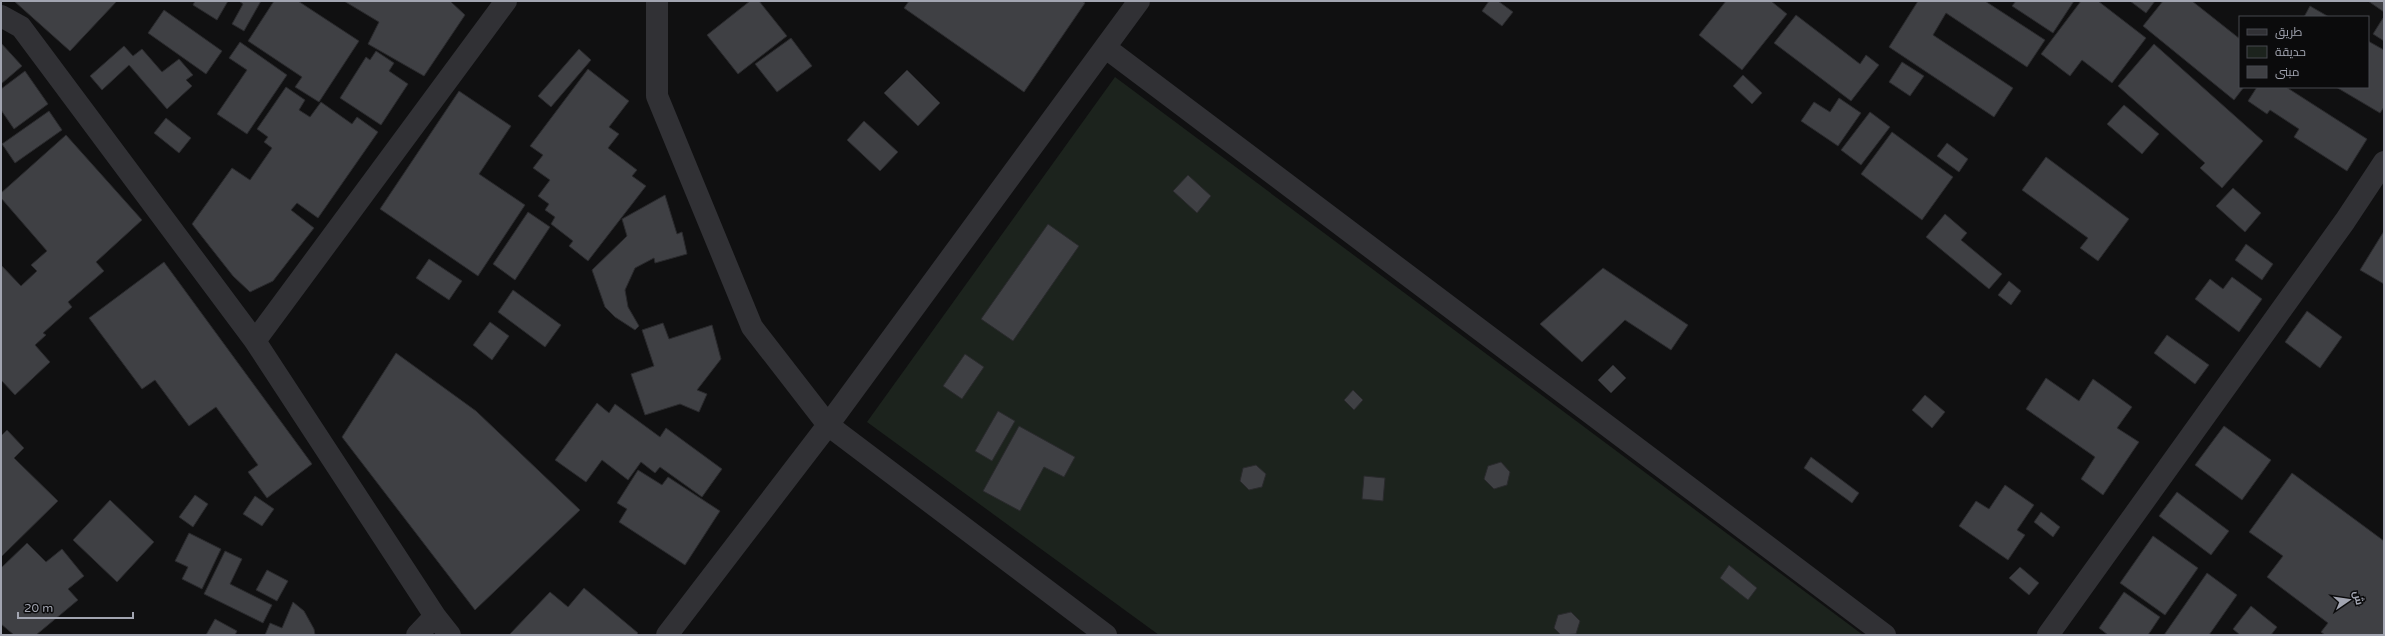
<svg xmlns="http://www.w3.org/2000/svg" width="2385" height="636" font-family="'Varela Round',Cairo,sans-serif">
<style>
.green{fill:#1c231d}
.building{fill:#3f4044;stroke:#2a2a2d}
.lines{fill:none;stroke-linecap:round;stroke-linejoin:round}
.street{stroke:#313135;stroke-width:22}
</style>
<rect width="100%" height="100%" fill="#101011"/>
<path class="green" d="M1115,77L1863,635H1159L867,422Z"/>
<path class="building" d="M14,1H117L70,51Z
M195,1H228L217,20L193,5Z
M261,1L244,31L232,24L243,4L239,1Z
M274,1H298L359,41L319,102L295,87L302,77L248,41Z
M344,1H450L465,15L424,76L368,44L379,22Z
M750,1H759L787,36L738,74L707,35Z
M909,1H1082L1085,3L1024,92L904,8Z
M1489,1H1498L1513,12L1502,26L1482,11Z
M1726,1H1771L1787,14L1742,70L1699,35Z
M1918,1H1985L2045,40L2027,67L1946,13L1933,35L2013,88L1994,117L1889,47Z
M2016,1H2074L2053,33L2012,6Z
M2081,1H2098L2146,38L2112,83L2082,60L2070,76L2041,54Z
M2130,1H2155L2146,13Z
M2163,1H2192L2240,39V87H2244L2234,100L2143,26Z
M2368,1H2384V12Z
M2310,6L2329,17H2304Z
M164,10L222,51L206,74L148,33Z
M1796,15L1860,64L1866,55L1879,65L1851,101L1774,43Z
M2383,18L2384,19V41L2373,34Z
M791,38L812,66L777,92L755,64Z
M2368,41L2384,50V107L2380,113L2336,87H2368Z
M240,42L287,75L247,134L217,114L247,70L229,58Z
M1,43L22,66L1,84Z
M2154,44L2263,141L2222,188L2200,168L2205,163L2118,86Z
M124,46L133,56L142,49L162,72L179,59L193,75L186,80L192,86L167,109L129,65L102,90L90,76Z
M579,49L591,60L551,107L538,96Z
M376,51L394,63L389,71L408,84L381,125L340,98L366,57L370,60Z
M1902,62L1924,76L1910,96L1889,82Z
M588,69L629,101L609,127L619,134L608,148L637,170L632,176L646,186L588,261L569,246L573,241L551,224L555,217L545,210L549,204L538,196L550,180L533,168L543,155L530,146Z
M907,70L940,103L918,126L884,93Z
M25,71L48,104L14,129L1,110V89Z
M1743,75L1762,93L1752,104L1733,86Z
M286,87L305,100L299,110L310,117L321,102L352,124L357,117L378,132L318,218L297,203L291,210L314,228L273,281L250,292L233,276L192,224L232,168L250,180L272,148L264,142L268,137L257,129Z
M2257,87H2286L2367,139L2347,171L2294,137L2299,129L2270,110L2267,114L2248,101Z
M459,91L511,126L479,174L525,205L478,276L380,209Z
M1839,98L1861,113L1838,146L1801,121L1814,102L1830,112Z
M2124,105L2159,134L2142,154L2107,124Z
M49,111L62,130L15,163L2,144Z
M1870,112L1890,127L1861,165L1841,150Z
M166,118L191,138L179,153L154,133Z
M864,121L898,152L880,171L847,140Z
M1892,132L1953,177L1922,220L1861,174Z
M66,135L142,220L96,262L104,271L68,302L72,307L43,333L46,335L35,345L50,362L15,395L1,380V265L21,286L37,271L31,265L47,251L1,198V193Z
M1947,143L1968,159L1959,172L1937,156Z
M2046,157L2129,219L2098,261L2080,248L2088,238L2022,190Z
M1188,175L1211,196L1197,213L1173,191Z
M2233,188L2261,213L2245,232L2216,206Z
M665,195L677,234L682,232L687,254L655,263L654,258L635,268L625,290L628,307L639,326L635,330L615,317L605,307L592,270L627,236L622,219Z
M528,212L550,227L515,280L493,264Z
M1945,214L1967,233L1961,240L2002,274L1989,289L1926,237Z
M1048,224L1079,246L1013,341L981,319Z
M2384,231V284L2360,270Z
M2246,244L2273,264L2262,280L2235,260Z
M429,259L462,281L449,300L416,278Z
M164,262L312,464L267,498L248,472L258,465L216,407L189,426L155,380L142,389L89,318Z
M1603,268L1688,325L1671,350L1625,320L1582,362L1540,324Z
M2232,277L2262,299L2239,332L2195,299L2210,279L2223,289Z
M2009,281L2021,291L2011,305L1998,295Z
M513,290L561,325L545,347L498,312Z
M2307,311L2342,337L2320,368L2285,342Z
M490,322L509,336L492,360L473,345Z
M663,323L669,339L712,325L721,359L697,390L707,394L699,412L680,404L645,415L631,374L654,366L642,330Z
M2167,335L2209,365L2195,384L2154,353Z
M396,353L476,411L580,510L475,610L342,437Z
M965,354L984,367L962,399L943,386Z
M1613,365L1626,378L1611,393L1598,380Z
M2046,378L2079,401L2093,379L2132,407L2117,428L2139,442L2103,495L2081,479L2095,457L2026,409Z
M1353,390L1363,400L1354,410L1344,400Z
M1925,395L1945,412L1932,428L1912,410Z
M597,403L609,413L615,404L660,437L666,428L722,469L702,497L660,467L655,473L641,462L628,480L602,460L586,482L555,460Z
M998,411L1015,421L992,461L975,451Z
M1019,426L1075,457L1064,477L1044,467L1020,511L983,491Z
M2224,426L2271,460L2242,500L2195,465Z
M7,430L24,448L14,458L58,501L1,557V436Z
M1811,457L1859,493L1852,503L1804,468Z
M1501,462L1510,472L1507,485L1494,489L1484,479L1488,466Z
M1256,465L1266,474L1262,487L1249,490L1240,481L1243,468Z
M638,470L662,485L668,477L720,511L685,565L619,522L627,509L617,503Z
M2292,473L2384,541V635H2325L2321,632L2328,623L2267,577L2283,556L2249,532Z
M1364,476L1385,478L1383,501L1362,499Z
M2005,485L2034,505L2017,530L2025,535L2008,560L1959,526L1976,501L1989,509Z
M2177,492L2229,531L2211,555L2159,516Z
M195,495L208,504L193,527L179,517Z
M255,496L274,509L262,526L243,514Z
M110,500L154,542L117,582L73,540Z
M2041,512L2060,527L2053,537L2034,522Z
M189,533L221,549L202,589L182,579L188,567L175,561Z
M2153,536L2198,568L2165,615L2120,583Z
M27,543L46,562L62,549L84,576L68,589L78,600L36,635H14L1,624V568Z
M225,551L242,559L230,584L272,605L263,623L204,594Z
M1729,565L1757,588L1748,600L1720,578Z
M2020,567L2039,583L2029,595L2009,578Z
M267,570L288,581L277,601L256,590Z
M2207,573L2237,595L2209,635H2164Z
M584,588L638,633L636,635H509L550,592L568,607Z
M2124,592L2160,617L2148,635H2108L2099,628Z
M293,602L304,611L314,629L315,635H265L270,623L282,628Z
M2251,606L2277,627L2271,635H2240L2233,629Z
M1571,612L1580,621L1576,634L1561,635L1554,628L1558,615Z
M215,619L237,631L235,635H206Z"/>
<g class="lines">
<path class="street" d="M657,1V96L752,327L828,425L1106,635
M1,16L21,27L255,341L435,616L450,635
M1106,48L1885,635
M255,341L506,1
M417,635L435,616
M667,635L828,425L1139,1
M2048,635L2345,221L2384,162"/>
</g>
<rect width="2385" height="636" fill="none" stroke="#a2a5b1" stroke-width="4"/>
<rect x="2239" y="16" width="130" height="72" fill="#0b0b0c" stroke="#47494e"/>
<rect x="2247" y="29" width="20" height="6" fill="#313135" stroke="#47494e"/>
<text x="2275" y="36" font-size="12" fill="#a2a5b1">طريق</text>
<rect x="2247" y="46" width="20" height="12" fill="#1c231d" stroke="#47494e"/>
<text x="2275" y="56" font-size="12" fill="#a2a5b1">حديقة</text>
<rect x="2247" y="66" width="20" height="12" fill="#3f4044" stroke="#47494e"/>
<text x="2275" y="76" font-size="12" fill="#a2a5b1">مبنى</text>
<g transform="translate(2349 600) rotate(77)" stroke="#0b0b0c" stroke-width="3" paint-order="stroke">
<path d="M0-3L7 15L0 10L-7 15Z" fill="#a2a5b1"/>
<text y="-6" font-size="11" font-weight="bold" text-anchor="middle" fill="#a2a5b1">ش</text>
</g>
<path d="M18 612v6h115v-6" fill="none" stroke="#a2a5b1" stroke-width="2"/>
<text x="24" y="612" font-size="12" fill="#a2a5b1" stroke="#0b0b0c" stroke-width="3" paint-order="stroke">20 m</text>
</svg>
